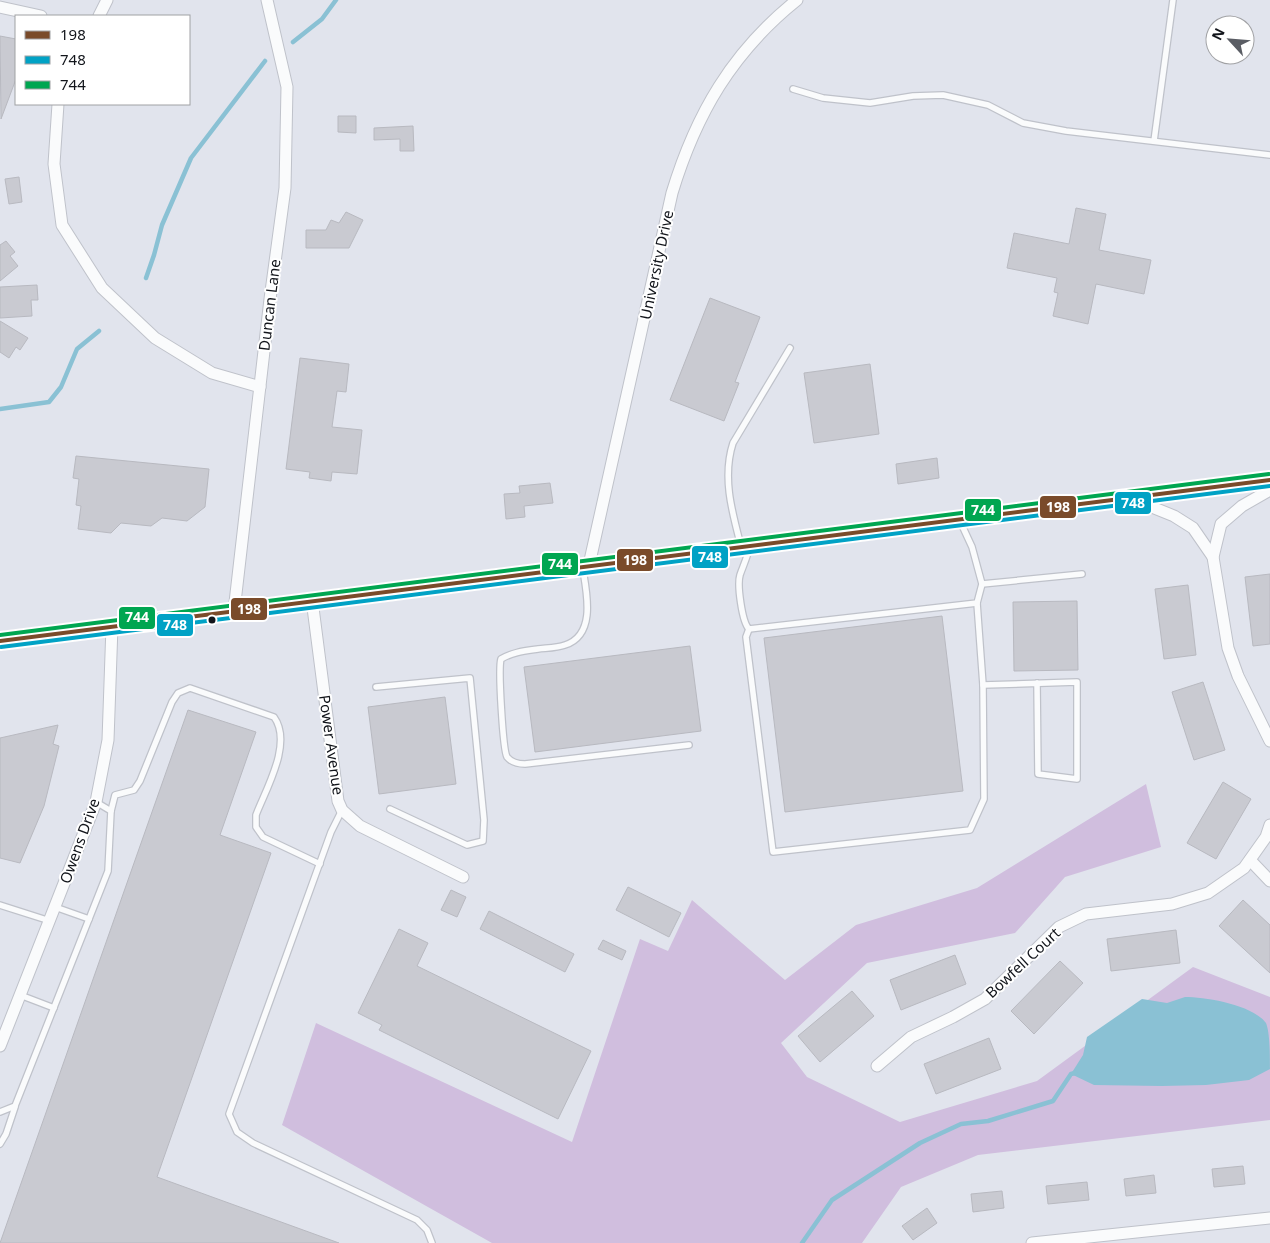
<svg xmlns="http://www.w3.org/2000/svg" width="1270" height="1243" font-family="'Noto Sans',sans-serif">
	<rect width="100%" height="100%" fill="#e1e4ed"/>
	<polygon fill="#d0bede" points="1146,784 1161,847 1065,877 1015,933 867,963 781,1043 807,1077 900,1122 1037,1081 1193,967 1270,997 1270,1120 978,1155 901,1187 862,1243 492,1243 282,1125 316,1023 572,1142 640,939 668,951 692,900 785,980 856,925 977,888"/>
	<path fill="#8ac1d4" d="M1185 997C1206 997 1253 1005 1266 1023 1270 1033 1270 1056 1270 1069L1249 1080 1206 1085 1162 1086 1094 1085 1071 1074 1083 1055 1087 1037 1142 999 1167 1003Z"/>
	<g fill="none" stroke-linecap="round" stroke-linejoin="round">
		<g stroke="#8ac1d4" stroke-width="4.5">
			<polyline points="293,42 322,19 336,0"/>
			<polyline points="146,278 154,255 162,225 191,158 265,61"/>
			<polyline points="0,409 49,402 61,387 77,349 99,331"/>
			<polyline points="802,1243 832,1200 920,1143 961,1124 988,1121 1053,1101 1071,1074 1075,1073"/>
		</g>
	</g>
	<g fill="#c9cad1" stroke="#b8b9c0">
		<polygon points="0,36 16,39 16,79 1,119"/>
		<polygon points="338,116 356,116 356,133 338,132"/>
		<polygon points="413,126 414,151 400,151 400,139 374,140 374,128"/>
		<polygon points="19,177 22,202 9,204 5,179"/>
		<polygon points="1076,208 1106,214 1099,250 1151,260 1144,294 1096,284 1088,324 1053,316 1058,293 1054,292 1057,278 1007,268 1014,233 1069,244"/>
		<polygon points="346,212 363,220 349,248 306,248 306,230 326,230 331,220 339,223"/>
		<polygon points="6,241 15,252 10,256 18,266 0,281 0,245"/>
		<polygon points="37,285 38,300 31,300 32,316 0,318 0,287"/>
		<polygon points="710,298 760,317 735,382 739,383 724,421 670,400"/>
		<polygon points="0,321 28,338 20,350 16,347 9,358 0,352"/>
		<polygon points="300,358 349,364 346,392 337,391 332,427 362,430 357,474 332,472 331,481 309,478 310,472 286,469"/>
		<polygon points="870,364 879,434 814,443 804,373"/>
		<polygon points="76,456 209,469 205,507 187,521 162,518 151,526 121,523 111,533 78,529 81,506 76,505 79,479 73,478"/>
		<polygon points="937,458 939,478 898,484 896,464"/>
		<polygon points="550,483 553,503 524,506 525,517 506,519 504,494 520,493 519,486"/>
		<polygon points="1270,574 1270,644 1253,646 1245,577"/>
		<polygon points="1188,585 1196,655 1164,659 1155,589"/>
		<polygon points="1077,601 1078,670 1014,671 1013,602"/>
		<polygon points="942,616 963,791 785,812 764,638"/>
		<polygon points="690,646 701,731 535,752 524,667"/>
		<polygon points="1203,682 1225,750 1194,760 1172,692"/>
		<polygon points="445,697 456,784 379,794 368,707"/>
		<polygon points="188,710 256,732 220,835 271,853 157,1177 339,1243 0,1243"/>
		<polygon points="58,725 53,744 59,746 44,806 20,863 0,858 0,738"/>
		<polygon points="1223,782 1251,799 1216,859 1187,843"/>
		<polygon points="628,887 681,913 669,937 616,910"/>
		<polygon points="451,890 466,897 457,917 441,910"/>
		<polygon points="1243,900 1270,925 1270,973 1219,926"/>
		<polygon points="489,911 574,954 565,972 480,929"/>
		<polygon points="399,929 428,943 417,966 591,1051 558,1119 379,1030 382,1025 358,1013"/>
		<polygon points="1176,930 1180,963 1111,971 1107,939"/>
		<polygon points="603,940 626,951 622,960 598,949"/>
		<polygon points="955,955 966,984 901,1010 890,980"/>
		<polygon points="1060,961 1083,983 1034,1034 1011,1011"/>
		<polygon points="852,991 874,1016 820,1062 798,1036"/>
		<polygon points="989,1038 1001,1069 936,1094 924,1064"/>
		<polygon points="1243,1166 1245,1184 1214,1187 1212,1169"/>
		<polygon points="1154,1175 1156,1193 1126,1196 1124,1179"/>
		<polygon points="1087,1182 1089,1200 1048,1204 1046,1186"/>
		<polygon points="1002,1191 1004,1208 973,1212 971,1194"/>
		<polygon points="927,1208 937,1223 913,1240 902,1226"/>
	</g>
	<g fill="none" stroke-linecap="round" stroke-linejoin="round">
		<g stroke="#bfc2ca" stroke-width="8">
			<g id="lane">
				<polyline points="793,89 823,98 870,103 913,96 943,95 988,105 1023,123 1066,131 1270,155"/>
				<polyline points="1154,141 1173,0"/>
				<path d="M741 546C732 512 722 477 733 443L790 348"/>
				<path d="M749 549C747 558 743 566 740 575 737 585 742 622 749 629L977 603 982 584 972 547 960 521"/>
				<path d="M583 570C587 594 596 635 565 645 557 648 546 648 538 649 524 651 513 652 501 659 498 669 503 750 507 757 512 763 518 764 525 764L689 745"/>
				<polyline points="982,584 1082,574"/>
				<polyline points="749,629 746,637 773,852 970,830 984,799 983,685 977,603"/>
				<polyline points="983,685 1077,682 1077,779 1038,774 1037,683"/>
				<polyline points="376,687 470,678 484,820 483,841 467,845 390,809"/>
				<polyline points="342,810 331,832 229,1114 237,1132 253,1143 417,1220 427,1230 432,1243"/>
				<path d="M111 811 115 795 134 790 140 781 172 702 178 693 190 688 274 717C293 743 266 789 256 815V827L263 837 320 864"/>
				<polyline points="0,905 50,921"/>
				<polyline points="55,907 89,919"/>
				<polyline points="20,995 54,1008"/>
				<polyline points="0,1112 15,1106 108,871 111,811 96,802"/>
				<polyline points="0,1144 6,1134 15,1107"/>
			</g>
		</g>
		<g stroke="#bfc2ca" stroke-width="13">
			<g id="street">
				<polyline points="0,7 41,16"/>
				<polyline points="99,16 107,0"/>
				<polyline points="58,104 54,164 62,225 102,288 155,338 212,373 260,387"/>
				<polyline points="1270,490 1242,506 1221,524 1213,557 1228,648 1238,676 1270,741"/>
				<polyline points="1132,499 1174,516 1193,528 1213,557"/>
				<path d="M589 565 672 193C696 114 732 52 797 0"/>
				<polyline points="312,600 338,801 342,810 360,826 463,877"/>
				<polyline points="234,611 270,299 285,188 287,87 267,0"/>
				<polyline points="1250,860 1270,881"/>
				<polyline points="0,1046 96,802 108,740 112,626"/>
				<polyline points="877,1066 911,1037 953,1017 985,999 1059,927 1086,914 1172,904 1208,893 1244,868 1266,837 1270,825"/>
				<polyline points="1032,1243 1270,1218"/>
			</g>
		</g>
		<g stroke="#bfc2ca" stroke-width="19">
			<polyline id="primary" points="0,641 1270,480"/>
		</g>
		<use href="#lane" stroke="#fafbfc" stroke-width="5.5"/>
		<use href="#street" stroke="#fafbfc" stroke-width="11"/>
		<use href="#primary" stroke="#fafbfc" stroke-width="18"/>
		<g stroke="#fff" stroke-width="8">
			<polyline id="bus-1" points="0,641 1270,480"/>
		</g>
		<g stroke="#fff" stroke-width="8">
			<polyline id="bus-2" points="1,647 1270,486"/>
		</g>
		<g stroke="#fff" stroke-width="8">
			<polyline id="bus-3" points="0,635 1269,474"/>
		</g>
		<use href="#bus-1" stroke="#7a4b2a" stroke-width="4"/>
		<use href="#bus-2" stroke="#01a2c5" stroke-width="4"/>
		<use href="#bus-3" stroke="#00a651" stroke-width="4"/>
	</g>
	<circle fill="#12151b" stroke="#fff" stroke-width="2" cx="212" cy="620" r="4.5"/>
	<g text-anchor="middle" stroke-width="4" stroke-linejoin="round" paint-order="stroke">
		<g font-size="15" fill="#12151b" stroke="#fff">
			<text transform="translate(657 265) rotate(-78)" y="5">University Drive</text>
			<text transform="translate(270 305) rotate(-83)" y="5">Duncan Lane</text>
			<text transform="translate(331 745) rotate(82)" y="5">Power Avenue</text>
			<text transform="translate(80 841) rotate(-70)" y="5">Owens Drive</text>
			<text transform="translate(1023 963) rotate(-43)" y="5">Bowfell Court</text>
		</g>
	</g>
	<g stroke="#fff" stroke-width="2">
		<rect x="1114" y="491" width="38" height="24" rx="5" fill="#01a2c5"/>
		<rect x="1039" y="495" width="38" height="24" rx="5" fill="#7a4b2a"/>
		<rect x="964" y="498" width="38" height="24" rx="5" fill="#00a651"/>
		<rect x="691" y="545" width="38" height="24" rx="5" fill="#01a2c5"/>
		<rect x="616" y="548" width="38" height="24" rx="5" fill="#7a4b2a"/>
		<rect x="541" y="552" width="38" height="24" rx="5" fill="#00a651"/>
		<rect x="230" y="597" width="38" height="24" rx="5" fill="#7a4b2a"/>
		<rect x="118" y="606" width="38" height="24" rx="5" fill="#00a651"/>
		<rect x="156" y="613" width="38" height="24" rx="5" fill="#01a2c5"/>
	</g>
	<g font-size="14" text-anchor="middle" font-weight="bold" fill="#fff">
		<text x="1133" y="508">748</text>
		<text x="1058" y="512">198</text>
		<text x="983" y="515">744</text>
		<text x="710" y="562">748</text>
		<text x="635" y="565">198</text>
		<text x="560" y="569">744</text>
		<text x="249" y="614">198</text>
		<text x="137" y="622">744</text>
		<text x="175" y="630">748</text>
	</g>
	<rect x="15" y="15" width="175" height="90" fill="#ffffff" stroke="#a0a1a4"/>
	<rect x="25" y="31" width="25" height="8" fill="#7a4b2a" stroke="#a0a1a4"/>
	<text x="60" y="40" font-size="15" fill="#12151b">198</text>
	<rect x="25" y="56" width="25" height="8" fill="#01a2c5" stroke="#a0a1a4"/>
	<text x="60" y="65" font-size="15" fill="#12151b">748</text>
	<rect x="25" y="81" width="25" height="8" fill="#00a651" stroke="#a0a1a4"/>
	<text x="60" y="90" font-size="15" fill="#12151b">744</text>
	<g transform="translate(1230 40) rotate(296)"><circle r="24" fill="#ffffff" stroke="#a0a1a4"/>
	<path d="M0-4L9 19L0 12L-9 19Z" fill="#5a5d64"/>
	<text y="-8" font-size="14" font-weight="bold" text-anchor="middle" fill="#12151b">N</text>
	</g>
</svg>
